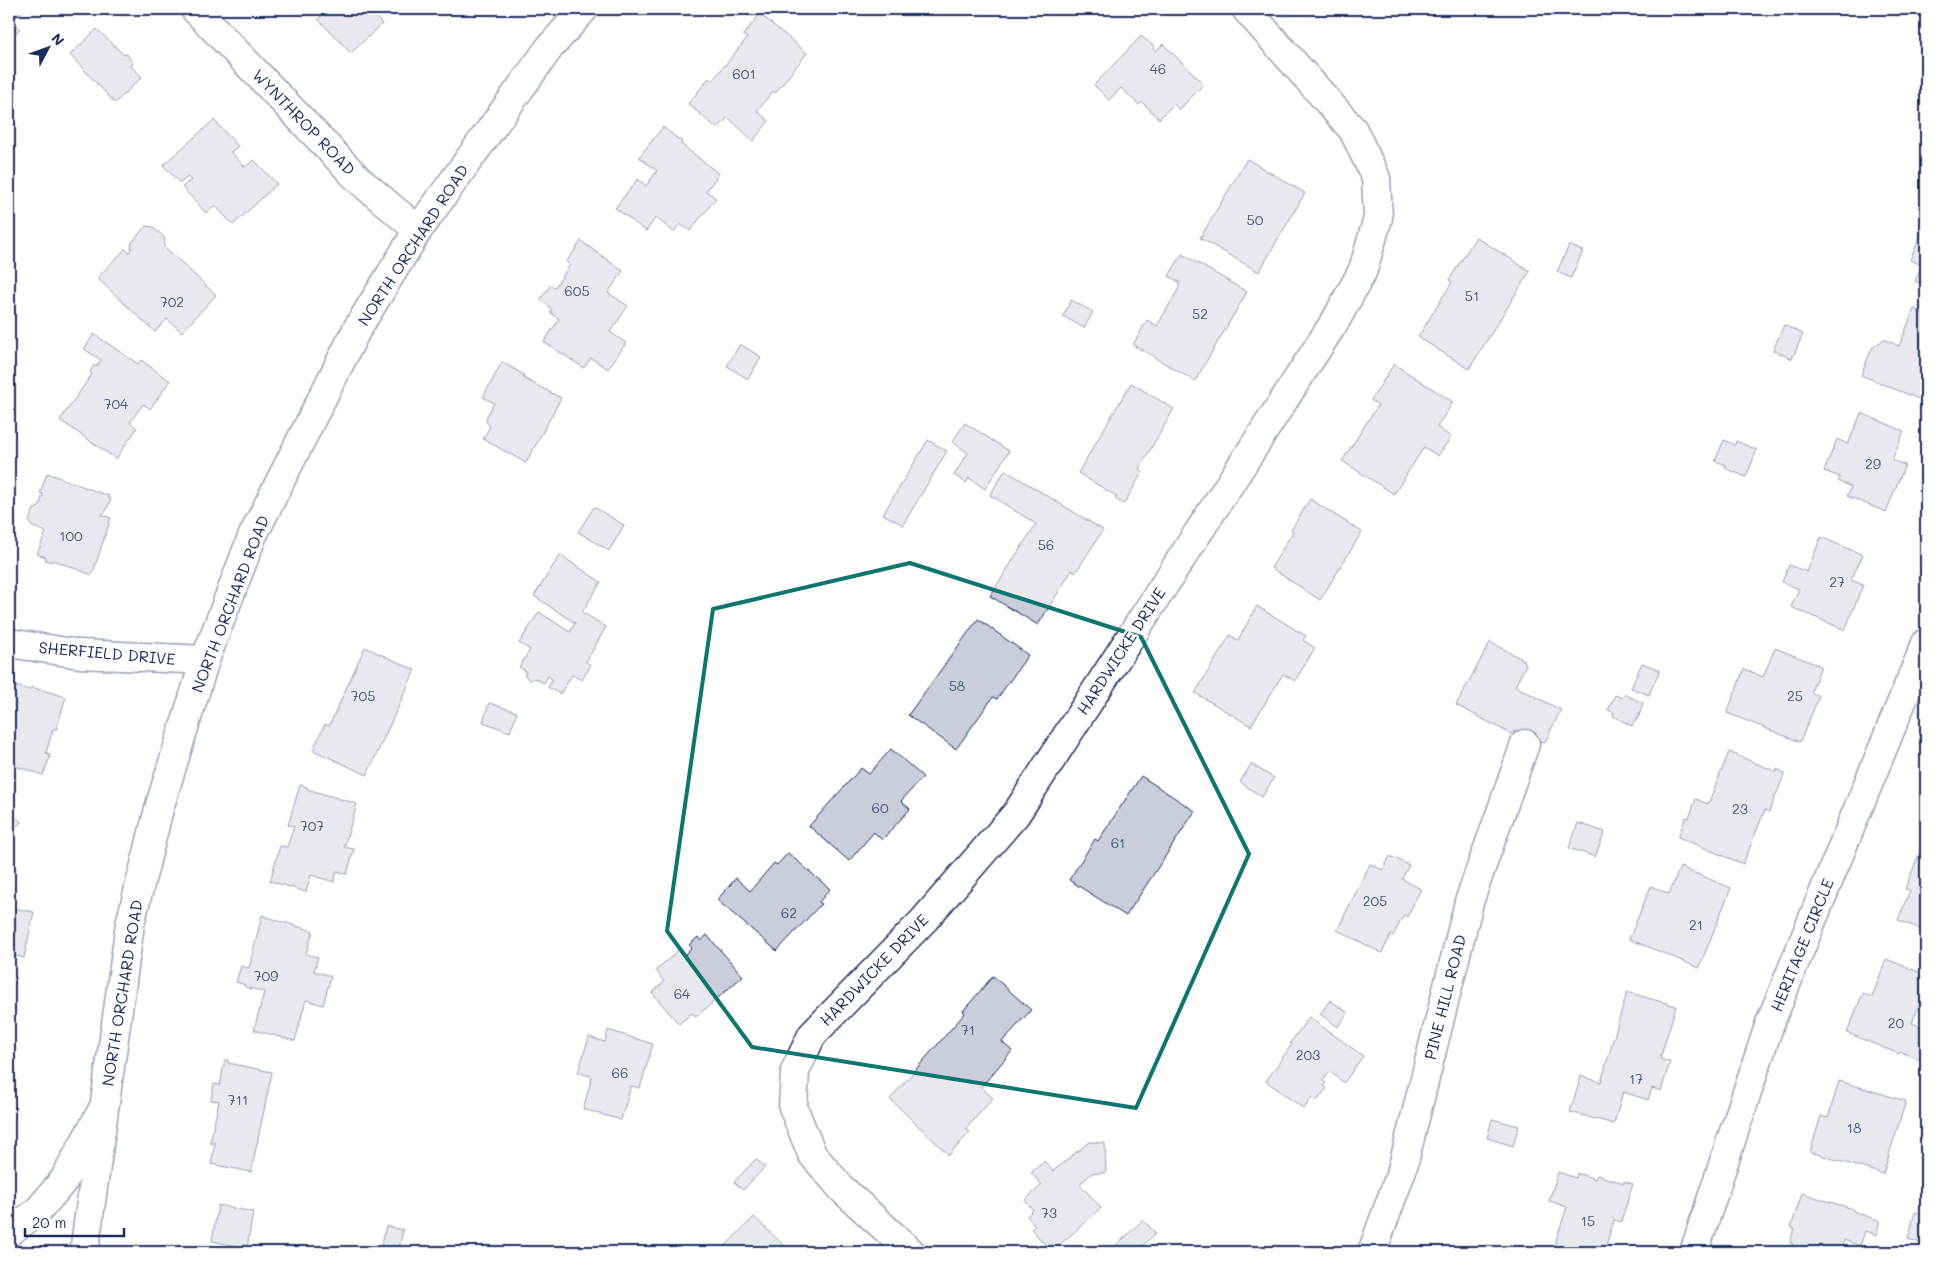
<svg xmlns="http://www.w3.org/2000/svg" width="1935" height="1261" font-family="Mali,sans-serif">
	<rect width="100%" height="100%" fill="#fff"/>
	<filter id="ink" filterUnits="userSpaceOnUse"><feTurbulence type="fractalNoise" baseFrequency=".02" numOctaves="2"/><feDisplacementMap in="SourceGraphic" scale="10" xChannelSelector="R" yChannelSelector="G"/><feConvolveMatrix kernelMatrix="1 2 1 2 8 2 1 2 1" color-interpolation-filters="sRGB"/></filter>
	<g filter="url(#ink)">
		<g fill="#caceda" stroke="#1b2f5e">
			<polygon points="9,9 26,9 12,20 20,29 9,39"/>
			<polygon points="315,9 369,9 382,24 351,53 318,19 321,16"/>
			<polygon points="760,14 807,53 776,92 772,92 757,111 769,121 753,141 728,117 718,129 688,104 709,78 712,81 747,38 743,35"/>
			<polygon points="97,29 124,55 127,54 133,64 131,66 142,77 115,103 70,55"/>
			<polygon points="1141,36 1155,47 1153,49 1156,51 1163,44 1204,84 1179,110 1174,104 1159,119 1142,102 1139,105 1121,88 1109,100 1094,85"/>
			<polygon points="214,120 238,146 231,152 245,167 254,160 277,184 233,225 215,205 206,213 182,187 191,180 188,177 180,183 163,165"/>
			<polygon points="663,127 682,142 681,144 719,174 706,191 716,198 690,231 680,224 674,232 656,218 646,231 615,208 638,179 646,186 657,171 639,157"/>
			<polygon points="1247,159 1305,193 1259,272 1200,238"/>
			<polygon points="1926,222 1926,286 1915,281 1922,265 1910,260"/>
			<polygon points="146,226 153,227 163,236 165,239 164,246 216,295 182,332 167,319 155,332 97,278 125,249 129,252 131,250 132,242"/>
			<polygon points="1476,237 1530,271 1469,369 1418,337 1452,282 1449,280"/>
			<polygon points="581,241 623,271 608,293 628,306 610,332 626,343 608,369 591,358 584,368 544,342 559,319 551,313 551,308 540,300 551,285 555,287 570,265 566,262"/>
			<polygon points="1569,245 1583,251 1571,278 1557,272"/>
			<polygon points="1182,254 1247,292 1195,381 1133,345 1147,320 1157,326 1179,288 1179,282 1169,276"/>
			<polygon points="1071,300 1093,312 1084,328 1063,316"/>
			<polygon points="1914,309 1926,314 1926,402 1861,375 1872,348 1884,339 1899,346"/>
			<polygon points="1784,325 1803,334 1792,359 1773,350"/>
			<polygon points="94,334 138,364 141,360 170,381 150,409 143,404 130,422 137,428 116,459 60,420 92,374 90,372 94,365 96,367 101,360 84,349"/>
			<polygon points="740,344 761,357 748,379 727,366"/>
			<polygon points="502,362 524,375 523,378 561,398 526,463 483,439 490,426 486,422 487,416 494,403 483,397"/>
			<polygon points="1394,364 1453,402 1437,427 1451,437 1438,456 1424,447 1394,494 1342,461 1378,405 1371,400"/>
			<polygon points="1131,383 1174,409 1139,469 1143,471 1124,504 1115,499 1116,496 1078,473"/>
			<polygon points="1861,413 1904,431 1892,460 1905,465 1886,512 1847,496 1851,487 1838,481 1840,477 1824,471 1837,439 1848,444"/>
			<polygon points="965,423 1009,451 985,489 969,478 966,483 954,475 968,453 952,442"/>
			<polygon points="928,440 947,451 903,525 883,514"/>
			<polygon points="1724,440 1735,445 1736,441 1757,450 1746,477 1725,468 1726,465 1715,461"/>
			<polygon points="1005,470 1103,530 1076,572 1072,570 1038,625 990,596 1036,524 990,495"/>
			<polygon points="47,473 109,496 108,498 111,499 105,513 103,513 102,515 111,518 92,575 53,560 51,562 45,560 46,557 37,554 46,532 31,526 29,521 34,509 39,507 43,494 40,493"/>
			<polygon points="1310,499 1362,532 1320,600 1271,568 1293,532 1291,530"/>
			<polygon points="594,507 624,525 609,551 578,532"/>
			<polygon points="1821,537 1863,555 1851,580 1863,585 1845,630 1791,607 1799,589 1782,582 1789,565 1807,572"/>
			<polygon points="560,555 601,582 582,612 606,627 586,662 591,665 582,680 572,675 560,694 548,687 552,679 548,676 544,683 535,678 530,680 525,676 525,671 519,667 530,650 519,643 539,612 570,632 575,623 534,596"/>
			<polygon points="1257,606 1306,636 1303,640 1315,648 1295,681 1283,674 1251,726 1195,693 1230,635 1238,640"/>
			<polygon points="978,619 1028,655 997,699 993,697 956,749 908,715"/>
			<polygon points="1490,642 1524,660 1526,665 1515,686 1561,710 1545,742 1541,741 1539,745 1514,731 1513,735 1456,705"/>
			<polygon points="365,647 415,670 367,775 313,750 325,724 329,726"/>
			<polygon points="1775,648 1821,666 1811,692 1819,696 1800,742 1727,713 1744,669 1763,677"/>
			<polygon points="1642,663 1660,670 1649,695 1631,688"/>
			<polygon points="9,684 30,690 31,687 66,697 56,730 53,729 46,753 50,754 49,757 50,757 43,775 9,764"/>
			<polygon points="1624,694 1643,703 1639,716 1632,726 1613,716 1614,713 1608,710 1615,695 1622,698"/>
			<polygon points="489,703 517,712 510,732 483,722"/>
			<polygon points="891,749 923,777 901,801 910,809 882,840 874,832 849,861 809,826 861,768 869,774"/>
			<polygon points="1729,752 1777,772 1777,769 1785,773 1769,812 1765,810 1743,864 1678,837 1686,817 1689,818 1696,799 1708,804"/>
			<polygon points="1251,764 1274,778 1262,797 1240,782"/>
			<polygon points="1141,776 1195,811 1126,916 1069,880 1095,839 1098,841"/>
			<polygon points="300,785 307,787 307,789 357,804 344,847 354,849 347,874 337,871 334,882 311,875 306,892 270,881 280,846 287,847 294,826 288,825"/>
			<polygon points="9,810 21,822 9,834"/>
			<polygon points="1578,823 1605,832 1595,857 1569,848"/>
			<polygon points="1926,837 1926,931 1898,920 1910,890 1905,889"/>
			<polygon points="788,853 830,889 819,902 821,904 777,951 717,900 736,878 750,891 774,863 777,865"/>
			<polygon points="1390,856 1409,865 1402,879 1421,889 1407,917 1404,915 1393,936 1391,935 1382,953 1337,930 1370,864 1383,870"/>
			<polygon points="1680,867 1731,888 1699,968 1629,939 1651,886 1669,894"/>
			<polygon points="9,907 34,912 24,958 11,955 9,967"/>
			<polygon points="262,915 266,917 313,931 306,954 318,957 314,971 331,976 323,1005 306,1000 295,1041 254,1030 264,992 245,987 245,985 236,982 241,966 249,968"/>
			<polygon points="707,935 743,976 696,1017 692,1013 679,1024 652,993 664,982 656,970 680,949 685,955 692,948 689,945 698,937 701,941"/>
			<polygon points="1886,959 1926,975 1926,988 1912,1023 1926,1029 1926,1050 1922,1060 1900,1052 1899,1054 1847,1033 1863,993 1872,997"/>
			<polygon points="993,976 1031,1010 1002,1042 1012,1051 981,1087 993,1098 966,1129 970,1132 949,1155 890,1099 965,1013 963,1011"/>
			<polygon points="1627,992 1676,1006 1660,1059 1670,1062 1661,1091 1652,1088 1648,1100 1623,1092 1614,1124 1570,1112 1581,1076 1601,1082"/>
			<polygon points="1330,1000 1348,1013 1338,1027 1320,1014"/>
			<polygon points="1309,1017 1363,1056 1344,1083 1330,1072 1323,1081 1326,1083 1324,1086 1327,1088 1317,1101 1312,1097 1304,1109 1266,1081 1292,1044 1290,1043"/>
			<polygon points="608,1030 653,1044 640,1088 631,1086 621,1120 583,1109 592,1077 578,1072 589,1037 605,1042"/>
			<polygon points="225,1059 228,1060 228,1063 272,1072 251,1172 211,1164 215,1143 210,1143 219,1101 211,1100 214,1084 220,1085"/>
			<polygon points="1839,1081 1906,1101 1883,1174 1810,1152 1821,1116 1828,1118"/>
			<polygon points="1492,1119 1519,1126 1513,1146 1487,1138"/>
			<polygon points="1089,1142 1105,1143 1106,1173 1092,1173 1080,1184 1101,1208 1052,1252 1031,1229 1035,1225 1027,1216 1033,1210 1025,1200 1042,1185 1031,1173 1044,1161 1053,1171"/>
			<polygon points="756,1159 765,1167 743,1190 734,1182"/>
			<polygon points="1558,1172 1576,1178 1577,1173 1595,1179 1597,1175 1624,1183 1624,1181 1633,1184 1621,1222 1614,1220 1604,1252 1552,1252 1567,1207 1549,1201"/>
			<polygon points="1802,1193 1853,1209 1853,1211 1880,1221 1876,1235 1865,1231 1860,1246 1844,1240 1840,1252 1790,1252 1793,1244 1790,1243 1794,1228 1791,1227"/>
			<polygon points="218,1205 253,1212 247,1248 212,1241"/>
			<polygon points="1915,1212 1926,1215 1926,1245 1908,1239"/>
			<polygon points="754,1217 791,1252 730,1252 724,1247"/>
			<polygon points="1143,1220 1156,1233 1139,1249 1142,1252 1109,1252"/>
			<polygon points="386,1226 403,1230 398,1252 380,1252"/>
		</g>
		<g fill="none" stroke-linecap="round" stroke-linejoin="round">
			<g stroke="#1b2f5e" stroke-width="31">
				<g id="minor">
					<polyline points="195,9 359,180 418,230"/>
					<polyline points="9,643 80,654 205,660"/>
					<polyline points="84,1252 130,924 160,805 205,660 252,537 357,329 418,230 550,47 584,9"/>
					<polyline points="911,1252 842,1189 812,1154 793,1107 795,1071 812,1035 924,920 1016,814 1337,318 1363,270 1378,218 1376,178 1353,130 1246,9"/>
					<polyline points="1372,1252 1402,1170 1469,902 1525,744"/>
					<polyline points="1694,1252 1770,1023 1926,643"/>
				</g>
			</g>
			<g stroke="#1b2f5e" stroke-width="31">
				<polyline id="major" points="9,1232 37,1212 64,1180 104,1107"/>
			</g>
			<use href="#minor" stroke="#fff" stroke-width="28"/>
			<use href="#major" stroke="#fff" stroke-width="28"/>
		</g>
	</g>
	<path d="M0 0H1935V1261H0ZM910 563 1141 637 1249 854 1136 1108 752 1047 667 931 713 609Z" fill="#fff" fill-opacity=".55" fill-rule="evenodd"/>
	<path fill="none" stroke="#0f766e" stroke-width="4" stroke-linejoin="round" d="M910 563 1141 637 1249 854 1136 1108 752 1047 667 931 713 609Z"/>
	<g text-anchor="middle" stroke-width="4.5" stroke-linejoin="round" paint-order="stroke">
		<g font-size="14" fill="#47577d">
			<text x="1158" y="74">46</text>
			<text x="744" y="79">601</text>
			<text x="1255" y="225">50</text>
			<text x="577" y="296">605</text>
			<text x="1472" y="301">51</text>
			<text x="172" y="307">702</text>
			<text x="1200" y="319">52</text>
			<text x="116" y="409">704</text>
			<text x="1873" y="469">29</text>
			<text x="71" y="541">100</text>
			<text x="1046" y="550">56</text>
			<text x="1837" y="587">27</text>
			<text x="957" y="691">58</text>
			<text x="363" y="701">705</text>
			<text x="1795" y="701">25</text>
			<text x="880" y="813">60</text>
			<text x="1740" y="814">23</text>
			<text x="312" y="831">707</text>
			<text x="1118" y="848">61</text>
			<text x="1375" y="906">205</text>
			<text x="789" y="918">62</text>
			<text x="1696" y="930">21</text>
			<text x="266" y="981">709</text>
			<text x="682" y="999">64</text>
			<text x="1896" y="1028">20</text>
			<text x="968" y="1035">71</text>
			<text x="1308" y="1060">203</text>
			<text x="620" y="1078">66</text>
			<text x="1636" y="1084">17</text>
			<text x="238" y="1105">711</text>
			<text x="1854" y="1133">18</text>
			<text x="1049" y="1218">73</text>
			<text x="1588" y="1226">15</text>
		</g>
		<g font-size="16" fill="#1b2f5e" stroke="#fff">
			<text transform="translate(304 122) rotate(46)" y="6">WYNTHROP ROAD</text>
			<text transform="translate(413 245) rotate(-57)" y="6">NORTH ORCHARD ROAD</text>
			<text transform="translate(230 604) rotate(-69)" y="6">NORTH ORCHARD ROAD</text>
			<text transform="translate(1121 651) rotate(-57)" y="6">HARDWICKE DRIVE</text>
			<text transform="translate(107 653) rotate(5)" y="6">SHERFIELD DRIVE</text>
			<text transform="translate(1802 945) rotate(-68)" y="6">HERITAGE CIRCLE</text>
			<text transform="translate(874 970) rotate(-46)" y="6">HARDWICKE DRIVE</text>
			<text transform="translate(122 993) rotate(-81)" y="6">NORTH ORCHARD ROAD</text>
			<text transform="translate(1445 997) rotate(-76)" y="6">PINE HILL ROAD</text>
		</g>
	</g>
	<rect width="1935" height="1261" fill="none" stroke="#fff" stroke-width="30"/>
	<rect x="15" y="15" width="1905" height="1231" fill="none" stroke="#1b2f5e" stroke-width="2" filter="url(#ink)"/>
	<g transform="translate(48 48) rotate(49)" stroke="#ffffff" stroke-width="4" paint-order="stroke">
	<path d="M0-4L9 19L0 12L-9 19Z" fill="#1b2f5e"/>
	<text y="-8" font-size="14" font-weight="bold" text-anchor="middle" fill="#1b2f5e">N</text>
	</g>
	<path d="M25 1228v8h99v-8" fill="none" stroke="#1b2f5e" stroke-width="2.5"/>
	<text x="32" y="1228" font-size="15" fill="#1b2f5e" stroke="#ffffff" stroke-width="4" paint-order="stroke">20 m</text>
</svg>
